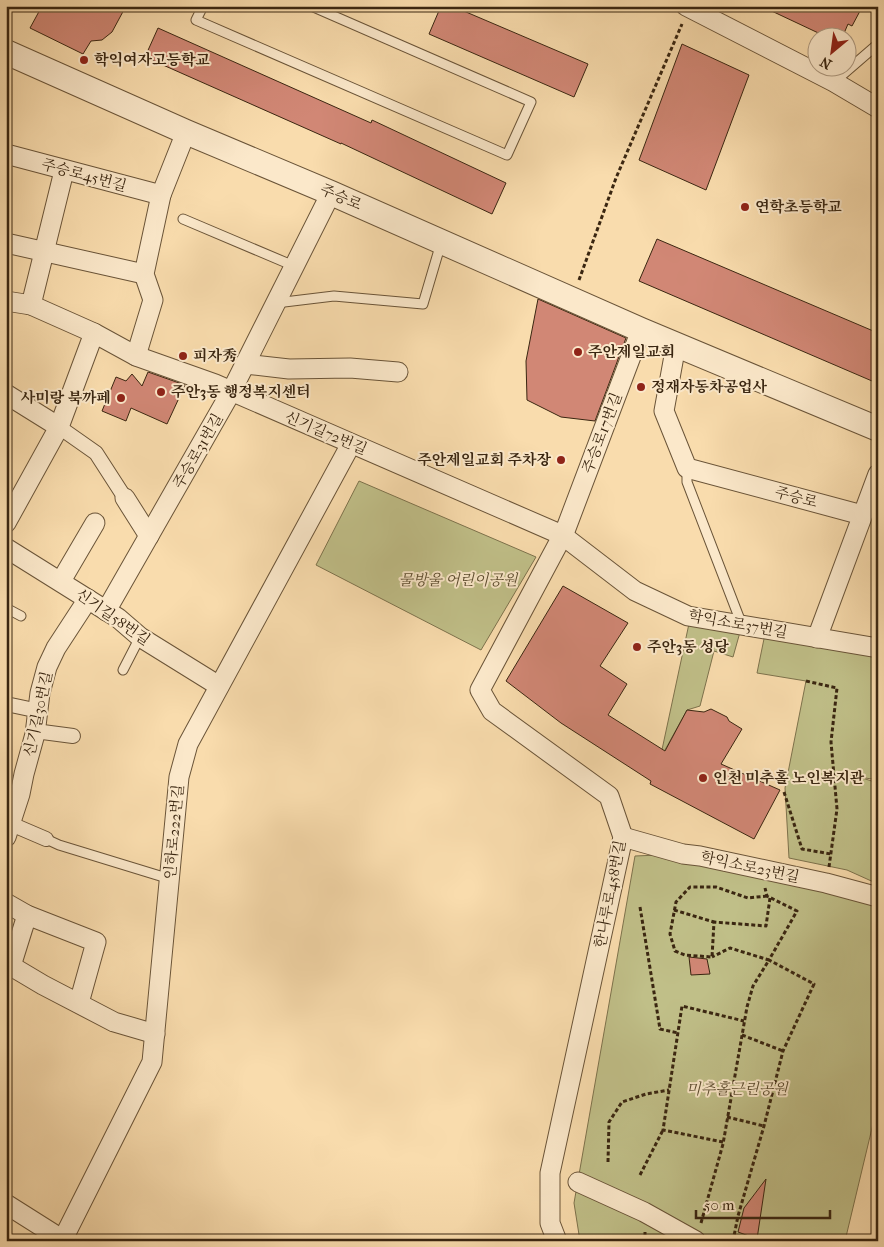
<svg xmlns="http://www.w3.org/2000/svg" width="884" height="1247" font-family="'IM FELL French Canon','Noto Serif KR',serif">
	<rect width="100%" height="100%" fill="#f9dcad"/>
	<filter id="stains"><feTurbulence type="fractalNoise" baseFrequency=".004" numOctaves="4"/><feColorMatrix values="0 0 0 0 .2 0 0 0 0 .09 0 0 0 0 .02 0 0 0 .5 -.17"/></filter>
	<radialGradient id="worn" r=".72"><stop offset=".6" stop-color="#630" stop-opacity="0"/><stop offset="1" stop-color="#630" stop-opacity=".3"/></radialGradient>
	<g fill="#c0bf88" stroke="#7d724c">
		<polygon points="359,481 536,557 481,650 316,565"/>
		<polygon points="690,619 742,625 733,657 714,651 700,706 687,710 660,759"/>
		<polygon points="766,629 878,658 878,780 859,777 878,783 878,884 847,870 789,858 785,788 806,681 757,673"/>
		<polygon points="683,854 871,903 878,906 878,1103 845,1241 580,1241 574,1203 635,856"/>
	</g>
	<g fill="#d18775" stroke="#3a2611">
		<polygon points="42,6 126,6 112,32 102,40 91,41 83,54 30,28"/>
		<polygon points="441,6 452,6 588,64 574,97 429,34"/>
		<polygon points="761,6 849,6 860,11 852,26 848,24 842,38 829,38"/>
		<polygon points="158,28 371,123 372,120 506,183 492,214 341,143 341,144 145,57"/>
		<polygon points="682,44 749,75 706,190 639,160"/>
		<polygon points="657,239 878,333 878,369 872,381 639,281"/>
		<polygon points="538,299 626,338 595,421 561,417 527,400 526,361"/>
		<polygon points="148,372 185,385 167,424 131,408 126,421 102,411 116,377 126,381 132,374 142,386"/>
		<polygon points="563,586 628,623 600,666 627,684 608,715 665,751 687,710 704,712 711,709 727,717 729,721 742,729 721,764 780,790 754,839 650,784 651,781 561,723 506,681"/>
		<polygon points="689,957 707,959 710,974 691,975"/>
		<polygon points="766,1179 757,1239 738,1232 744,1208"/>
	</g>
	<g fill="none" stroke-linecap="round" stroke-linejoin="round">
		<g stroke="#6a5438" stroke-width="11">
			<g id="service">
				<polyline points="203,6 196,20 507,155 531,102 311,6"/>
				<polyline points="834,82 878,44"/>
				<polyline points="183,219 294,266"/>
				<polyline points="276,303 334,296 423,304 441,243"/>
				<polyline points="687,468 687,482 742,625"/>
				<polyline points="6,608 21,616"/>
				<polyline points="123,670 140,637"/>
				<polyline points="46,839 59,845 170,879"/>
			</g>
		</g>
		<g stroke="#6a5438" stroke-width="16">
			<g id="pedestrian">
				<polyline points="59,427 96,453 125,498"/>
				<polyline points="6,704 39,711"/>
				<polyline points="35,731 73,736"/>
				<polyline points="11,824 46,839"/>
			</g>
		</g>
		<g stroke="#6a5438" stroke-width="21">
			<g id="minor">
				<polyline points="686,6 834,82 878,108"/>
				<polyline points="6,154 161,195"/>
				<polyline points="6,243 144,274"/>
				<polyline points="6,301 31,305 94,333 136,356 215,384 562,535 635,591 688,616 878,648"/>
				<polyline points="31,305 64,171"/>
				<polyline points="676,345 664,411 687,468 862,515"/>
				<polyline points="136,356 153,300 144,274 161,195 186,132"/>
				<polyline points="245,364 289,369 350,368 398,372"/>
				<polyline points="6,394 59,427"/>
				<polyline points="125,498 149,536"/>
				<polyline points="6,523 59,427 94,333"/>
				<polyline points="6,548 118,618 140,637 219,686"/>
				<polyline points="61,581 95,523"/>
				<polyline points="106,611 231,392 331,193"/>
				<polyline points="817,638 878,474"/>
				<polyline points="6,837 20,794 24,774 35,734 40,693 47,667 56,648 88,599"/>
				<polyline points="623,837 683,854 700,856 826,883 878,897"/>
				<polyline points="6,903 27,915 96,942 79,1003"/>
				<polyline points="6,963 43,985 114,1022 155,1034"/>
				<polyline points="11,966 27,915"/>
				<polyline points="578,1182 644,1212 696,1241"/>
				<polyline points="6,1204 63,1240"/>
				<polyline points="62,1241 152,1062 179,777 188,744 351,444"/>
				<polyline points="557,1241 550,1223 550,1173 623,837 609,796 492,711 480,690 565,531 641,330"/>
			</g>
		</g>
		<g stroke="#6a5438" stroke-width="26">
			<polyline id="tertiary" points="6,52 186,132 331,193 641,330 878,429"/>
		</g>
		<g stroke="#3a2611" stroke-width="3" stroke-dasharray="4 2.5" stroke-linecap="butt">
			<polyline points="579,280 616,178 682,24"/>
			<polyline points="806,681 837,688 831,742 837,809 829,867"/>
			<polyline points="784,792 802,849 831,854"/>
			<polyline points="767,896 748,898 716,887 690,887 676,902 670,934 675,951 685,955 712,957 714,922 766,926 770,898"/>
			<polyline points="640,907 660,1029 678,1033"/>
			<polyline points="674,910 714,922"/>
			<polyline points="742,1035 783,1051"/>
			<polyline points="727,1117 764,1126"/>
			<polyline points="723,1142 663,1130 682,1006 744,1021"/>
			<polyline points="608,1162 609,1122 622,1102 646,1094 669,1090"/>
			<polyline points="640,1175 663,1130"/>
			<polyline points="701,1223 723,1144 747,1007 753,986 769,960 730,948 712,957"/>
			<polyline points="645,1232 645,1241"/>
			<polyline points="733,1241 738,1216 764,1126 783,1051 814,984 769,960 797,911 767,896 765,888"/>
		</g>
		<use href="#service" stroke="#fbe8ca" stroke-width="9"/>
		<use href="#pedestrian" stroke="#fbe8ca" stroke-width="14"/>
		<use href="#minor" stroke="#fbe8ca" stroke-width="19"/>
		<use href="#tertiary" stroke="#fbe8ca" stroke-width="24"/>
	</g>
	<g fill="#8f2418" stroke="#fbe8ca" stroke-width="2">
		<circle cx="84" cy="60" r="5"/>
		<circle cx="745" cy="207" r="5"/>
		<circle cx="578" cy="352" r="5"/>
		<circle cx="183" cy="356" r="5"/>
		<circle cx="641" cy="387" r="5"/>
		<circle cx="161" cy="392" r="5"/>
		<circle cx="121" cy="398" r="5"/>
		<circle cx="561" cy="460" r="5"/>
		<circle cx="637" cy="647" r="5"/>
		<circle cx="703" cy="778" r="5"/>
	</g>
	<g text-anchor="middle" stroke-width="4" stroke-linejoin="round" paint-order="stroke">
		<g font-size="15" font-weight="bold" fill="#3a2611" stroke="#fbe8ca" text-anchor="start">
			<text x="94" y="65">학익여자고등학교</text>
			<text x="755" y="212">연학초등학교</text>
			<text x="588" y="357">주안제일교회</text>
			<text x="193" y="361">피자秀</text>
			<text x="651" y="392">정재자동차공업사</text>
			<text x="171" y="397">주안3동 행정복지센터</text>
			<text x="111" y="403" text-anchor="end">사미랑 북까페</text>
			<text x="551" y="465" text-anchor="end">주안제일교회 주차장</text>
			<text x="647" y="652">주안3동 성당</text>
			<text x="713" y="783">인천 미추홀 노인복지관</text>
		</g>
		<g font-size="15" fill="#3a2611" stroke="#fbe8ca">
			<text transform="translate(84 175) rotate(15)" y="5">주승로45번길</text>
			<text transform="translate(341 197) rotate(23)" y="5">주승로</text>
			<text transform="translate(326 433) rotate(23)" y="5">신기길72번길</text>
			<text transform="translate(602 433) rotate(-69)" y="5">주승로17번길</text>
			<text transform="translate(198 451) rotate(-60)" y="5">주승로31번길</text>
			<text transform="translate(796 497) rotate(15)" y="5">주승로</text>
			<text transform="translate(113 617) rotate(35)" y="5">신기길58번길</text>
			<text transform="translate(738 624) rotate(10)" y="5">학익소로37번길</text>
			<text transform="translate(38 714) rotate(-78)" y="5">신기길30번길</text>
			<text transform="translate(174 832) rotate(-85)" y="5">인하로222번길</text>
			<text transform="translate(750 867) rotate(12)" y="5">학익소로23번길</text>
			<text transform="translate(610 894) rotate(-79)" y="5">한나루로458번길</text>
		</g>
		<g font-size="15" font-style="italic" fill="#5c4c2f" stroke="#fbe8ca">
			<text x="458" y="585">물방울 어린이공원</text>
			<text x="737" y="1094">미추홀근린공원</text>
		</g>
	</g>
	<rect width="884" height="1247" fill="none" stroke="#f9dcad" stroke-width="25"/>
	<rect x="8" y="8" width="869" height="1232" fill="none" stroke="#3a2611" stroke-width="2.5"/>
	<rect x="12" y="12" width="859" height="1222" fill="none" stroke="#3a2611"/>
	<g transform="translate(832 52) rotate(209)"><circle r="24" fill="#fbe8ca" stroke="#ae9a80"/>
	<path d="M0-4L9 19L0 12L-9 19Z" fill="#8f2418"/>
	<text y="-8" font-size="14" font-weight="bold" text-anchor="middle" fill="#3a2611">N</text>
	</g>
	<path d="M696 1210v8h134v-8" fill="none" stroke="#3a2611" stroke-width="2.5"/>
	<text x="704" y="1210" font-size="15" fill="#3a2611" stroke="#fbe8ca" stroke-width="4" paint-order="stroke">50 m</text>
	<rect width="100%" height="100%" filter="url(#stains)"/>
	<rect width="100%" height="100%" fill="url(#worn)"/>
</svg>
